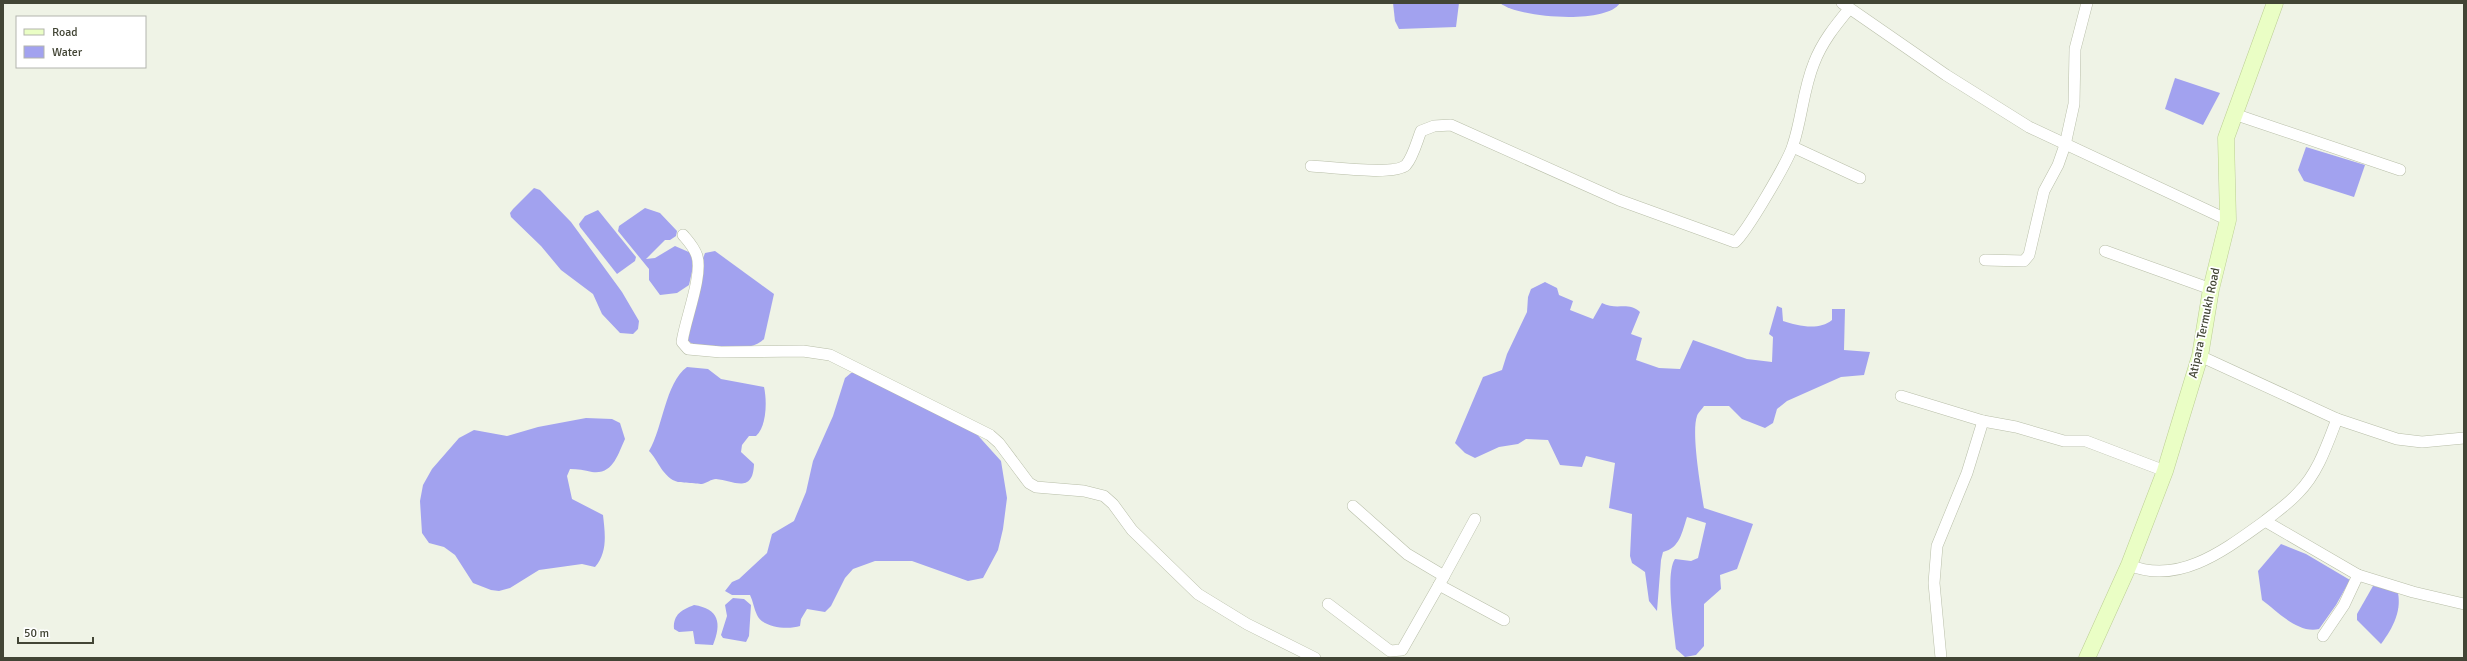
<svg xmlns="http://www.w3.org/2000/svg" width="2467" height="661" font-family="Signika,sans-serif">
	<rect width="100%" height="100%" fill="#eff3e6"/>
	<g fill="#a2a2ef">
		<polygon points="1393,3 1459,3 1456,27 1399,29 1395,21"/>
		<path d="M1500 3H1620C1606 25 1518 18 1500 3Z"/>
		<polygon points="2175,78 2220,93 2203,125 2165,109"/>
		<polygon points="2306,147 2365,165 2354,197 2304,181 2298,170"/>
		<polygon points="534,188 540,190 571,222 622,292 639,321 638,329 633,334 620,333 602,314 593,294 561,270 541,246 511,217 510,213 513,209"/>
		<polygon points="645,208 660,213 677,231 676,236 670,240 665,240 646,259 655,258 675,246 691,253 693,267 689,285 677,293 660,295 649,280 649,269 618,231 619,226"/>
		<polygon points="598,210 636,257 635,261 617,274 580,227 579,224 585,216"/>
		<path d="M715 251 774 294 764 339C751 353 702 352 688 341L702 261 705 253Z"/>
		<path d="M1545 282 1557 288 1559 295 1573 301 1570 310 1593 319 1602 303C1617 311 1628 301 1640 312L1631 334 1642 338 1636 360 1659 368 1680 369 1693 340 1747 359 1772 362 1773 337 1769 334 1777 306 1782 308 1783 321C1798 326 1819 331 1832 320V309H1845L1844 350 1870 352 1864 375 1841 377 1787 401 1777 409 1773 423 1765 428 1742 419 1729 406H1704C1702 409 1698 413 1697 416 1691 433 1701 489 1704 508L1753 524 1737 569 1720 575 1721 589 1704 604V646L1696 655 1685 657 1676 649C1674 630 1665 573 1675 559L1691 561 1698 558 1706 523 1687 517C1682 532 1680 548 1663 552L1661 560 1657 611 1649 601 1645 572 1632 563 1630 556 1632 514 1609 508 1615 463 1586 456 1582 467 1560 465 1548 440 1526 439 1518 444 1499 447 1475 458 1465 453 1455 443 1483 377 1502 370 1507 354 1527 312 1528 297 1531 289Z"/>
		<path d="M687 367 708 369 721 379 764 387C767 400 767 426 756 436H749L742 445 741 452 754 464C753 494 734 481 716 479 711 479 707 483 702 484 700 484 680 482 678 482 663 478 658 460 649 451 663 428 665 383 687 367Z"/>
		<path d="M858 372 973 430 1001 461 1007 498 1003 529 998 550 983 578 968 581 912 561H875L853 569 845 578 831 606 825 612 807 609 801 619 800 626C788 630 763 628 757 615 754 609 753 601 750 595H732L725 591 732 582 739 579 767 553 772 534 794 521 806 492 813 461 833 416 845 378 851 373Z"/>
		<path d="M586 418 612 419 620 423 625 439C618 454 613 475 592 472 584 470 578 469 570 469L567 476 572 499 603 515C605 533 608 552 595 567L582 564 539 570 510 588 499 591 491 590 473 583 455 555 444 547 429 543 422 533 420 501 423 485 432 469 459 438 474 430 507 436 538 427Z"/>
		<path d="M2281 544 2306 554 2350 580 2336 605 2319 629C2298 634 2277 611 2262 600L2258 571Z"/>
		<path d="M2373 586 2397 589C2403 609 2393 628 2381 644L2357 620V614Z"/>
		<polygon points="733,598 744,599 751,605 749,636 746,642 723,638 721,635 727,616 725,605"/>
		<path d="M694 605C719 609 722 623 713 645L695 644 693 631 679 632 674 629C673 614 682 610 694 605Z"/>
	</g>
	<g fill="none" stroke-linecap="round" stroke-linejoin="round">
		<g stroke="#b8bea8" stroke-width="12">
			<g id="minor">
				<polyline points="1842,3 1946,75 2029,127 2228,220"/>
				<polyline points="2234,114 2400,170"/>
				<polyline points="1793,147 1860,178"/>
				<path d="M1311 166C1330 167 1395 176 1406 165 1413 157 1417 141 1421 131L1434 126 1451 125 1619 200 1735 242C1746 233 1789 160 1793 145 1802 118 1803 90 1814 63 1822 42 1835 26 1849 9"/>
				<path d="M683 235C689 242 694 247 697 256 703 276 685 320 682 342L688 349 721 352 803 351 830 355 990 435 999 443 1029 483 1036 487 1084 491 1104 496 1113 504 1132 530 1198 594 1247 624 1315 658"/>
				<polyline points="2105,251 2211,289"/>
				<polyline points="1985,260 2024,261 2029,255 2044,191 2058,165 2065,145 2074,104 2075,49 2087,3"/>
				<polyline points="2200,356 2337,419 2397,439 2422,442 2464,438"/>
				<polyline points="1901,396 1983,421 2016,427 2064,441 2086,441 2165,471"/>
				<polyline points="1353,506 1407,554 1444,576 1439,585"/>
				<path d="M2265 521C2276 512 2288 504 2298 493 2318 473 2327 445 2337 419"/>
				<path d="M2129 565C2179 586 2226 549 2265 521L2358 575 2413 592 2464 604"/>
				<polyline points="1444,576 1475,519"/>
				<polyline points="1328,604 1390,651 1402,650 1439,585 1504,620"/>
				<polyline points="2323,636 2344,605 2358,575"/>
				<polyline points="1941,658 1934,583 1937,546 1967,473 1983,421"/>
			</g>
		</g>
		<g stroke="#bccf94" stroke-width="17">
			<polyline id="secondary" points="2087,658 2129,565 2165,471 2200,356 2211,289 2228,220 2226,138 2275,3"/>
		</g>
		<use href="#minor" stroke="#fff" stroke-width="11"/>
		<use href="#secondary" stroke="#eafec5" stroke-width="16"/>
	</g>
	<g text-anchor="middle" stroke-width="3.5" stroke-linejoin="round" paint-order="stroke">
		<g font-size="12" fill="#424535" stroke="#fff">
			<text transform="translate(2204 323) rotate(-78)" y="4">Atipara Termukh Road</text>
		</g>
	</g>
	<rect width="2467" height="661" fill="none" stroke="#424535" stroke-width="8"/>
	<rect x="16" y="16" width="130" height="52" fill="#ffffff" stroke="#b3b5ae"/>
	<rect x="24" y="29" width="20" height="6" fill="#eafec5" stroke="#b3b5ae"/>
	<text x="52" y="36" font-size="12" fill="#424535">Road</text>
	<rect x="24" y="46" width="20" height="12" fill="#a2a2ef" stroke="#b3b5ae"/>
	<text x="52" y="56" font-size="12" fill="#424535">Water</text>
	<path d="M18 637v6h75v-6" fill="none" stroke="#424535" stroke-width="2"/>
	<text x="24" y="637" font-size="12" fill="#424535" stroke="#ffffff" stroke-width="3" paint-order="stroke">50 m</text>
</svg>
